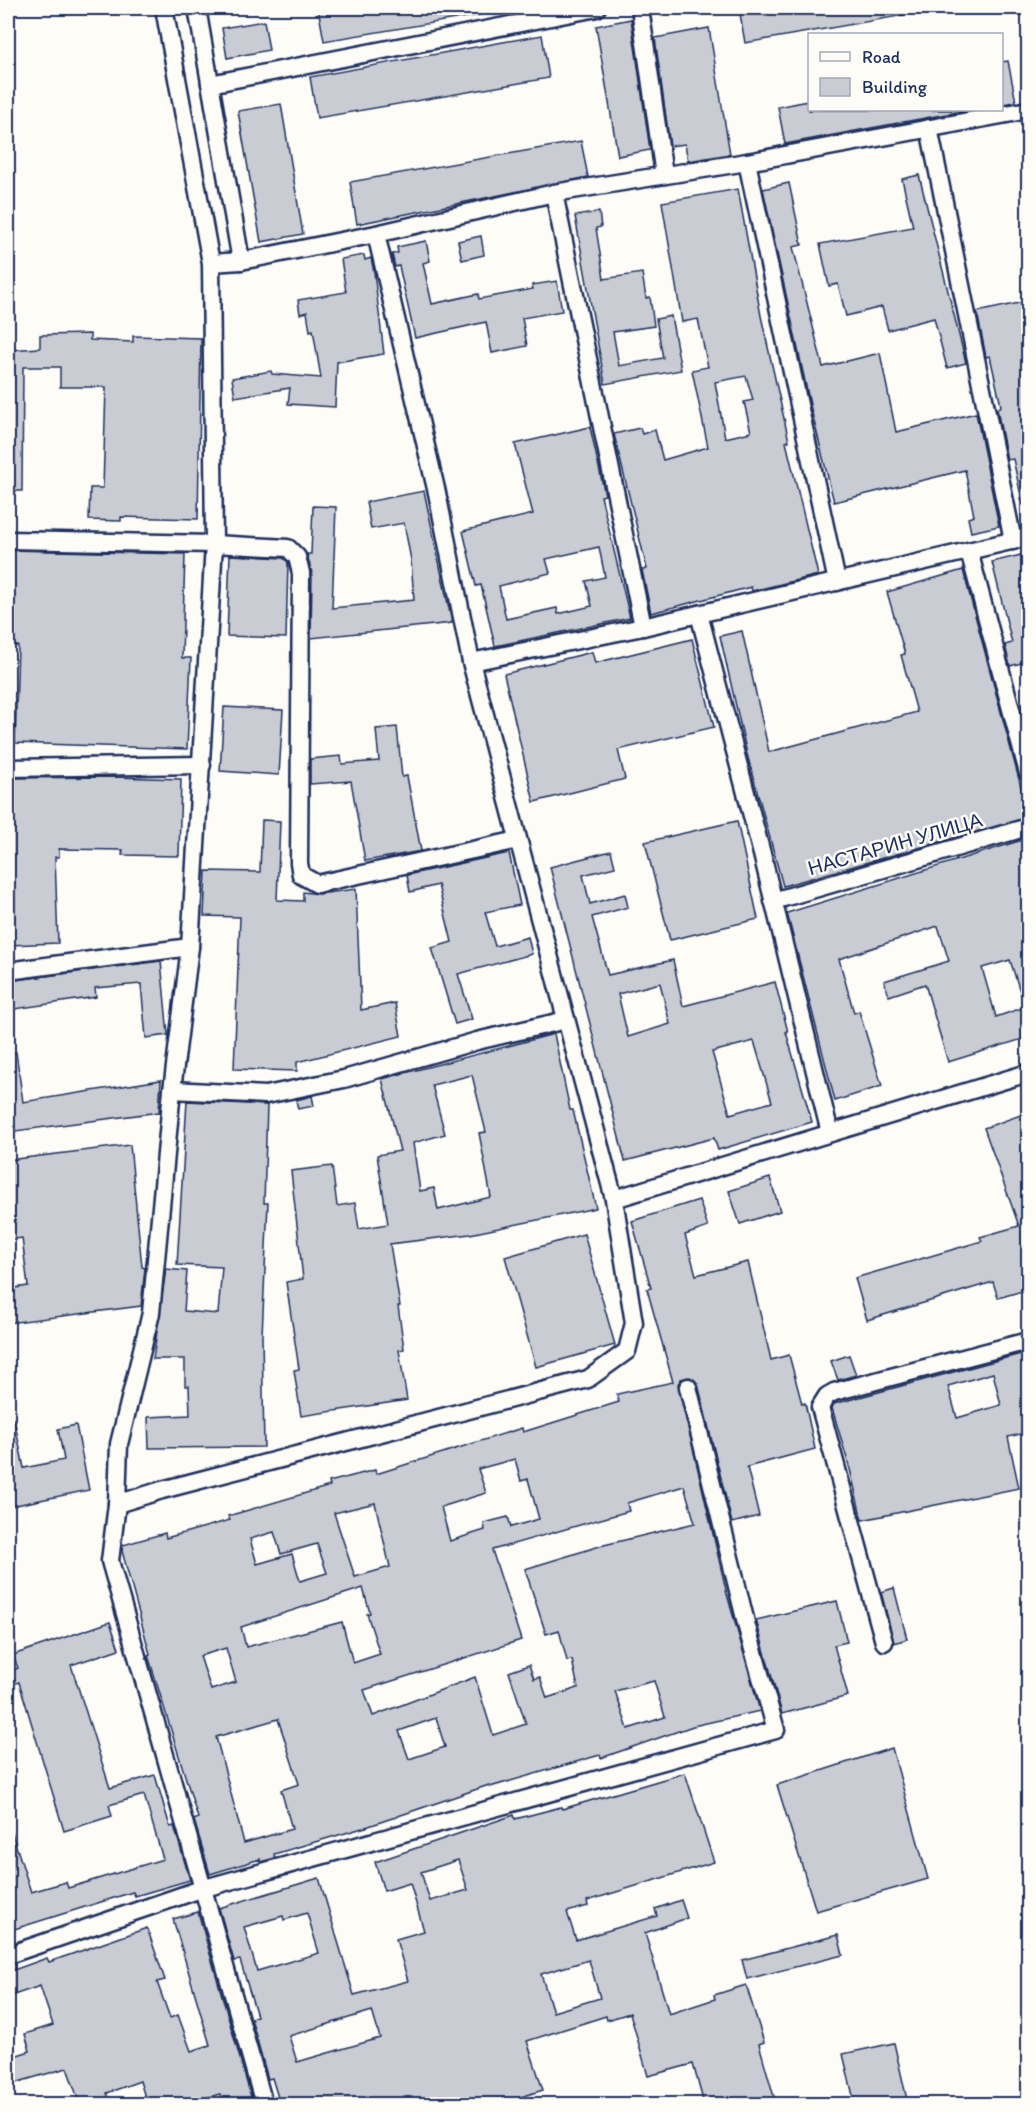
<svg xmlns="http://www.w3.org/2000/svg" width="1036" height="2112" font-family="Itim,sans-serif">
	<rect width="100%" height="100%" fill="#fdfcf7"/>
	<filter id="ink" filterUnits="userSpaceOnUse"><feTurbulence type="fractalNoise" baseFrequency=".0167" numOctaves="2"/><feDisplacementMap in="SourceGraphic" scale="12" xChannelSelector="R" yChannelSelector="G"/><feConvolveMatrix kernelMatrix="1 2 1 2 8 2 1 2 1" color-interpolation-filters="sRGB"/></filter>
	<g filter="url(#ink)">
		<g fill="#c9ccd3" stroke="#1b2f5e" stroke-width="1.5" fill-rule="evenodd">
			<polygon points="318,8 479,8 480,15 324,41"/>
			<polygon points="739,8 904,8 905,15 745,43"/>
			<polygon points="631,19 650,150 618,156 596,26"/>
			<polygon points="264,21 269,50 227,58 222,28"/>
			<polygon points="709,28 730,154 688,161 685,144 670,146 655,38"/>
			<polygon points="542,35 549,78 317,118 310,77"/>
			<polygon points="1008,61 1016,102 1002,104 1002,62"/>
			<polygon points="808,101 809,110 968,110 785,144 778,107"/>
			<polygon points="281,104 303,234 261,242 238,111"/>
			<polygon points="581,141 588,177 357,224 350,182"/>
			<polygon points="919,175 966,363 947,368 934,318 888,330 882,307 846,316 838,284 829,286 820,244 913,227 902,179"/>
			<polygon points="789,183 802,245 793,247 823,367 880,353 896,432 976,413 999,526 971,532 968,518 974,516 965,470 834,502 811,409 763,189"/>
			<path d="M738 189 761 316 789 441 786 442 818 575 752 591 751 587 651 613 642 570 647 569 614 434 640 428 642 434 655 430 663 460 708 447 692 370 708 367 698 319 682 322 662 202ZM746 376 753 400 744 402 751 432 725 438 715 382Z"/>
			<polygon points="599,212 601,227 596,228 604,279 642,273 646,298 650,297 654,326 613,332 619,366 663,358 656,319 671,316 681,370 605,384 575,216"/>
			<polygon points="481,236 484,255 462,260 458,241"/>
			<polygon points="426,241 430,261 423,263 432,304 478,294 479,299 533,289 532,285 557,281 562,311 522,318 527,346 492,353 486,322 415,338 399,266 395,267 392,254 398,253 397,247"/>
			<polygon points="364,255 365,260 371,258 374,272 384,354 337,362 335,407 288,404 290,388 235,397 232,378 271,371 272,374 321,378 313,330 310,331 307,312 300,314 298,300 346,292 341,259"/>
			<polygon points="1029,301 1029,504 1023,505 1013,459 1007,460 997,409 1001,406 990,356 986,357 977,312"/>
			<polygon points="90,334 90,340 133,342 133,336 201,338 198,519 121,517 121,521 89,520 90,488 103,488 106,387 60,387 60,367 23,367 22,491 8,491 8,350 40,348 40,335"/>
			<path d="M590 427 605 495 601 496 630 618 495 646 481 585 476 586 463 531 533 514 515 444ZM599 547 605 577 586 581 592 606 558 614 557 608 506 619 499 586 550 573 546 559Z"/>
			<polygon points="424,491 452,623 311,638 312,573 307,554 311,554 313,506 336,507 332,608 414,600 411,560 404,523 371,529 366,502"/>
			<polygon points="8,550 185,554 182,658 191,658 187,749 15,743 18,646 8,645"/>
			<polygon points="1029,553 1029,661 1010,666 1005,645 1012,643 992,562"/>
			<polygon points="230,555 283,558 288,562 286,638 227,636"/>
			<polygon points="963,570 1029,817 783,886 747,754 720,636 742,631 769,752 917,712 901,655 905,654 887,592"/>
			<polygon points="692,639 714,727 618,750 625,779 534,802 504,674 592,652 595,663"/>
			<polygon points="224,707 283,710 279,775 220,771"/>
			<polygon points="397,727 402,777 407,776 421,851 365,861 351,781 310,784 310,759 341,756 342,764 379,761 376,729"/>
			<polygon points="114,777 181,779 179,856 122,855 123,850 59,849 59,857 55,857 58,943 8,945 8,778"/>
			<polygon points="262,820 280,821 277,900 303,901 303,892 319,894 356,889 361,1010 395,1003 401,1036 297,1062 297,1071 234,1069 240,917 204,916 206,871 260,872"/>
			<polygon points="737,821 758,919 670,940 645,842"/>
			<path d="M1029 838V1037L948 1062 925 984 889 996 884 981 949 961 938 926 839 959 854 1013 859 1011 882 1086 835 1101 787 913ZM1010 960 1025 1007 996 1017 982 968Z"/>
			<path d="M611 851 615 867 583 875 590 904 625 894 628 907 592 917 608 975 673 960 683 1006 775 982 788 1032H786L812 1122 718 1150 714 1138 625 1161 550 867ZM660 983 670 1024 628 1037 618 994ZM754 1041 772 1102 730 1114 712 1052Z"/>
			<polygon points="509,853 520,905 485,912 495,946 528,937 532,954 458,974 472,1019 455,1024 432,948 452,942 438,885 410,892 407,875"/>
			<polygon points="161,961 168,1035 146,1038 141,984 95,988 96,997 8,1010 8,981"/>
			<path d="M554 1034 570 1110H573L596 1208 470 1234 390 1244 400 1306H398L404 1349 399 1350 407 1400 301 1416 294 1370 299 1369 286 1282 303 1279 291 1171 332 1166 337 1206 355 1203 359 1229 388 1224 377 1155 400 1151 382 1079ZM472 1075 486 1132 479 1133 491 1197 438 1210 434 1188 420 1191 413 1143 445 1134 432 1085Z"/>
			<polygon points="16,1052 23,1102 161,1080 159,1112 8,1132 8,1053"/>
			<polygon points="312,1096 314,1106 298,1109 296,1100"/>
			<polygon points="187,1101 267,1105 264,1203 268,1203 262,1335 264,1447 149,1448 148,1417 190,1415 189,1386 185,1386 185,1359 153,1359 166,1269 187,1271 184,1311 218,1314 222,1267 177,1265"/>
			<polygon points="1029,1112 1029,1289 998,1298 993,1282 867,1320 855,1278 982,1241 980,1237 1019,1226 984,1128"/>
			<polygon points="130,1145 142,1267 145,1268 141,1306 8,1323 8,1289 28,1286 22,1238 8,1240 8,1160"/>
			<polygon points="770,1178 780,1211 740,1224 729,1191"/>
			<path d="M699 1200 708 1227 685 1235 696 1275 748 1262 771 1360 789 1355 802 1404 805 1403 815 1449 747 1467 759 1516 732 1523 698 1384 690 1377 681 1379 678 1384 727 1594 760 1711 693 1726 601 1758 600 1755 490 1787 489 1785 366 1827 274 1854 275 1858 260 1862V1859L210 1874 194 1820 198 1818 148 1655 150 1654 122 1551 123 1545 165 1533 166 1538 230 1520 228 1516 330 1486 329 1482 375 1470 376 1474 522 1428 523 1432 619 1402 617 1394 673 1382 647 1289 651 1288 632 1221ZM515 1459 521 1481 528 1479 539 1519 511 1527 508 1517 484 1523 485 1530 450 1541 441 1507 486 1493 478 1469ZM684 1486 695 1523 600 1546 525 1569 546 1634 559 1630 567 1661 572 1660 578 1688 547 1698 540 1677 534 1679 529 1665 509 1672 526 1724 493 1735 475 1677 373 1716 364 1690 521 1640 492 1550 629 1511 627 1503ZM375 1503 390 1567 355 1577 334 1513ZM274 1532 281 1554 317 1544 327 1573 300 1581 292 1554 257 1564 250 1539ZM363 1588 370 1613 367 1614 380 1654 353 1663 342 1622 246 1647 241 1627ZM226 1648 236 1682 211 1690 200 1656ZM654 1681 665 1717 628 1729 615 1691ZM436 1718 445 1747 409 1759 399 1731ZM278 1719 299 1784 281 1790 292 1829 244 1843 216 1737Z"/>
			<polygon points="584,1234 615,1345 536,1367 505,1257"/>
			<path d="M1029 1352V1432L1008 1437 1019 1488 862 1520 850 1469 832 1408 834 1404ZM993 1373 1001 1405 957 1418 948 1386Z"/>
			<polygon points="849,1355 856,1375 838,1380 831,1361"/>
			<polygon points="14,1419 24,1468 64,1460 58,1429 76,1425 89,1490 11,1506 8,1488 8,1420"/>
			<polygon points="894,1588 907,1639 894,1643 881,1592"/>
			<polygon points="837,1601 847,1642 834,1645 848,1696 782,1714 756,1620"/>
			<polygon points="110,1622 119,1649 71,1665 110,1788 155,1775 170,1827 174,1826 190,1880 135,1896 133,1892 8,1931 8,1831 11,1830 31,1892 66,1882 68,1888 163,1859 144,1795 109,1805 112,1816 64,1831 19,1682 8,1686 8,1672 18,1668 13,1655"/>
			<polygon points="892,1748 928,1879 816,1911 777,1785"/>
			<path d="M685 1773 714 1862 587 1901 588 1906 567 1912 576 1940 657 1916 655 1909 681 1900 687 1918 645 1933 669 2014 715 1999 714 1995 746 1985 764 2042 759 2044 776 2104H704L693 2064 648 2076 630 2013 607 2020 606 2016 527 2041 543 2090 498 2104H280L272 2078 268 2079 251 2018 257 2016 240 1960 234 1961 219 1908 319 1878 354 1995 408 1981 396 1939 424 1931 410 1883 384 1891 375 1862 514 1815 515 1819 561 1807 562 1809ZM458 1860 468 1890 430 1901 421 1872ZM307 1913 319 1953 257 1971 244 1927 283 1916 284 1920ZM589 1960 600 1998 553 2012 541 1974ZM372 2011 380 2038 297 2062 289 2036Z"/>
			<polygon points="198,1912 253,2104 223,2104 220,2094 185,2104 147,2104 140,2081 107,2093 111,2104 80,2104 67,2068 8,2085 8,2058 30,2051 25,2034 53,2025 40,1986 8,1997 8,1972 47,1958 49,1962 147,1928 165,1980 157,1982 170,2018 178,2015 191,2051 210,2045 173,1919"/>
			<polygon points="838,1935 843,1955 747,1979 742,1960"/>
			<polygon points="894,2043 908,2104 855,2104 843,2054"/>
		</g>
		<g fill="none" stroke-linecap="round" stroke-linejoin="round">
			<g stroke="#1b2f5e" stroke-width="21">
				<g id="minor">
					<polyline points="197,8 241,261"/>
					<polyline points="640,8 664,175"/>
					<polyline points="210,84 597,8"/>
					<polyline points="929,128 1013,541"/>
					<polyline points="747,162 837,582"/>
					<polyline points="554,193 643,627"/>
					<polyline points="211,263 241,261 376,234 554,193 747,162 1028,110"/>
					<polyline points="8,540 214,544 288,548 297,557 301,573 299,863 301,875 317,884 518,840"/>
					<polyline points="969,551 1028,773"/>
					<polyline points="699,614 762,854 830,1133"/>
					<polyline points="471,662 643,627 1028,537"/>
					<polyline points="8,768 202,765"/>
					<polyline points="773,901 1028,827"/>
					<polyline points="8,971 190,947"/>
					<polyline points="172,1090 266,1095 344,1079 477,1041 566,1020"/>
					<polyline points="614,1199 1028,1073"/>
					<polyline points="117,1504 119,1444 151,1313 172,1090 190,947 214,544 211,263 164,8"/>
					<polyline points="884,1642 820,1407 827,1396 834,1392 1028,1341"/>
					<polyline points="8,1955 201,1889 776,1730 749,1635 688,1387"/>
					<polyline points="264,2104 110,1561 117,1504 162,1490 588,1379 627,1351 634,1323 614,1199 471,662 437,493 376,234"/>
				</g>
			</g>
			<use href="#minor" stroke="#fdfcf7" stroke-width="16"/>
		</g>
	</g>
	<g text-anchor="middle" stroke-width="5" stroke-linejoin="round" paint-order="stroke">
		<g font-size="20" fill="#1b2f5e" stroke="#fdfcf7">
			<text transform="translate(895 844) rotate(-16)" y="7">НАСТАРИН УЛИЦА</text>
		</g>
	</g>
	<rect width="1036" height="2112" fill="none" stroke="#fdfcf7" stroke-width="30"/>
	<rect x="15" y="15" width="1006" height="2082" fill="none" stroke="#1b2f5e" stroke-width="2" filter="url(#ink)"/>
	<rect x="808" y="33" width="195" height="78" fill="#fdfcf7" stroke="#a3aaba" stroke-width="1.5"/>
	<rect x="820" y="52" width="30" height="9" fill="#fdfcf7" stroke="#a3aaba" stroke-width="1.5"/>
	<text x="862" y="63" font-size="18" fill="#1b2f5e">Road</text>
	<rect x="820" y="78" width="30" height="18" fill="#c9ccd3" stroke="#a3aaba" stroke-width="1.5"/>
	<text x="862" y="93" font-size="18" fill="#1b2f5e">Building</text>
</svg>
